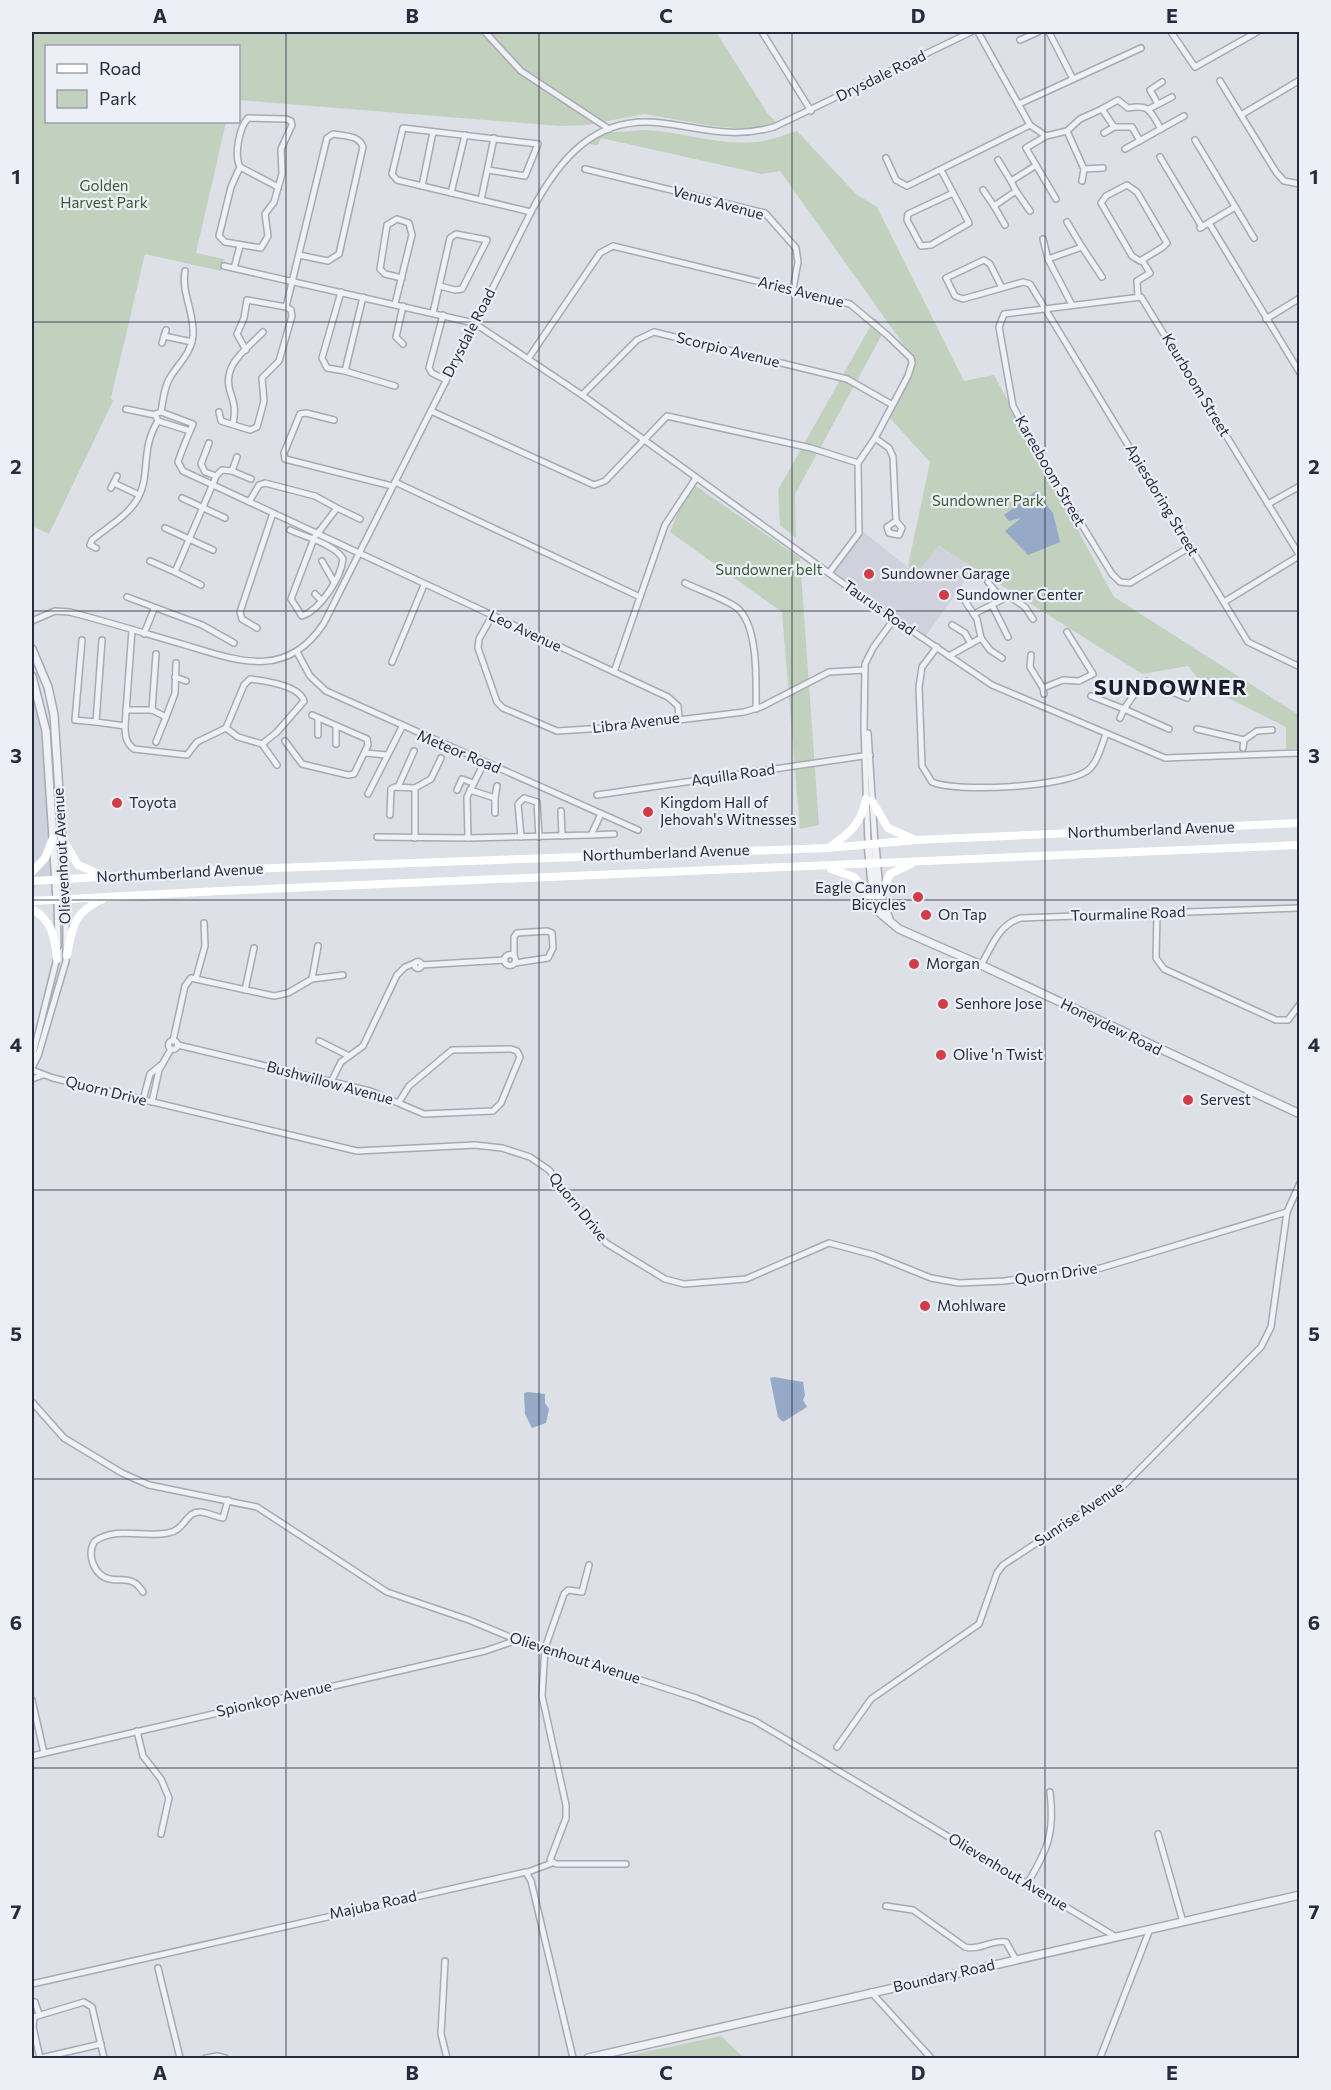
<svg xmlns="http://www.w3.org/2000/svg" width="1331" height="2090" font-family="Commissioner,sans-serif">
	<rect width="100%" height="100%" fill="#dde0e7"/>
	<g fill="#cfd2dc">
		<polygon points="861,530 916,574 938,546 974,568 925,637 831,569"/>
		<polygon points="32,692 41,719 52,875 32,890"/>
	</g>
	<g fill="#c1d1be">
		<polygon points="32,32 716,32 768,114 777,123 754,130 713,126 644,114 588,125 559,126 239,100 238,46 46,46 46,122 226,122 196,253 224,259 221,271 145,254 111,398 113,401 49,534 32,526"/>
		<path d="M644 130C681 131 718 146 756 142 770 141 783 135 797 131L856 194 877 207 964 381 994 375 1114 597 1299 715V748L1286 749V727L1204 686 1188 666 1142 674 939 546 916 574 908 566 930 462 888 416 916 362 780 171 762 174 601 138 598 145 586 144 603 133Z"/>
		<polygon points="875,318 885,329 795,494 796,538 780,525 778,490"/>
		<polygon points="690,482 800,558 819,825 800,829 782,612 670,532"/>
		<polygon points="721,2036 744,2058 617,2058"/>
	</g>
	<g fill="#96aac8">
		<polygon points="1036,491 1053,513 1060,542 1028,555 1005,531 1021,518 1009,521 1004,515"/>
		<polygon points="774,1377 803,1382 805,1395 803,1400 807,1407 783,1422 778,1417 770,1378"/>
		<polygon points="528,1392 545,1394 545,1403 549,1409 546,1423 532,1428 525,1414 524,1393"/>
	</g>
	<g fill="none" stroke-linecap="round" stroke-linejoin="round">
		<g stroke="#a6aab4" stroke-width="8">
			<g id="minor">
				<polyline points="485,32 521,71 609,129"/>
				<polyline points="762,32 811,111"/>
				<polyline points="978,32 1030,125 1046,136"/>
				<polyline points="1049,32 1073,79"/>
				<polyline points="1171,32 1195,67 1257,32"/>
				<polyline points="1020,40 1038,32"/>
				<polyline points="1220,81 1276,172 1284,181 1300,184"/>
				<polyline points="1019,104 1141,48"/>
				<polyline points="1158,104 1150,90 1162,82"/>
				<path d="M1102 109 1118 100 1128 108C1150 104 1150 111 1161 129"/>
				<polyline points="1149,109 1172,97"/>
				<polyline points="1241,115 1300,80"/>
				<path d="M248 118 286 119 291 121 292 125 281 149 282 174 274 202 265 214 268 236 261 248 225 242 219 236 231 187 240 167C234 155 239 128 248 118Z"/>
				<polyline points="1067,131 1084,169 1082,181"/>
				<polyline points="1104,133 1114,127"/>
				<polyline points="1195,140 1254,238"/>
				<polyline points="1125,149 1184,116"/>
				<polyline points="1160,157 1202,227"/>
				<polyline points="886,158 896,180 907,186 1030,125"/>
				<polyline points="998,160 1011,181"/>
				<polyline points="240,167 278,187"/>
				<polyline points="585,169 765,213 796,248 798,262 793,289"/>
				<polyline points="1084,169 1103,168"/>
				<polyline points="488,170 525,176 538,144 403,128 392,174 397,180 531,212"/>
				<polyline points="941,170 969,223 931,245 921,246 907,220 908,214 953,193"/>
				<polygon points="1127,185 1137,192 1167,243 1163,247 1140,261 1132,256 1101,203 1106,196"/>
				<polyline points="422,186 433,132"/>
				<polyline points="983,190 994,206"/>
				<polyline points="1016,191 1030,211"/>
				<polyline points="451,193 465,135"/>
				<polyline points="1056,199 1026,148 1046,136 1067,131 1080,119 1102,109 1114,127 1132,127 1140,141"/>
				<polyline points="481,200 494,138"/>
				<polyline points="1067,222 1082,247"/>
				<polyline points="1209,223 1300,373"/>
				<polyline points="1005,225 994,206 1016,191 1011,181 1035,166"/>
				<polyline points="1200,228 1235,207"/>
				<polyline points="1043,239 1048,259 1072,305"/>
				<polyline points="1048,259 1082,247 1102,277"/>
				<polyline points="224,266 474,323 582,395 862,597 992,685 1165,758 1300,753"/>
				<polyline points="234,268 240,246"/>
				<polyline points="1002,288 990,264 984,260 946,278 955,296 963,299 1023,282 1030,284 1248,642 1300,667"/>
				<polyline points="341,292 322,358 327,368 345,371"/>
				<polyline points="1138,296 1137,281 1150,273 1142,260"/>
				<polyline points="363,297 345,371 395,386"/>
				<polyline points="395,304 412,235 409,223 397,219 387,225 380,269 385,274 402,278"/>
				<polyline points="403,306 396,337 403,344"/>
				<path d="M286 307 327 138 333 134C344 136 359 135 363 147L339 254 328 261 299 255"/>
				<polyline points="433,313 450,238 456,234 487,240 462,289 455,290 440,286"/>
				<polyline points="443,315 429,368 432,373 446,380"/>
				<polyline points="1266,319 1300,298"/>
				<polyline points="164,336 192,342"/>
				<polyline points="162,343 166,330"/>
				<polyline points="528,359 600,253 613,246 850,304 887,335 911,358 912,363 908,376 875,438 858,463 859,533 829,573"/>
				<polyline points="582,395 637,340 654,332 847,379 891,404"/>
				<polyline points="126,409 155,415"/>
				<polyline points="431,411 594,485 605,481 667,416 811,448 858,463"/>
				<path d="M161 412C163 401 164 386 171 376 180 362 191 353 193 336 195 313 181 293 185 271"/>
				<polyline points="219,412 221,421 250,430 257,427 264,401 262,378 279,361 292,316 291,310 286,307 247,300 244,318 237,334 246,350"/>
				<polyline points="334,420 306,413 300,414 284,453 285,459 392,486"/>
				<path d="M233 423C236 410 234 403 230 391 222 364 247 349 263 332"/>
				<path d="M190 431 158 421 155 414 161 412 193 424C188 436 182 449 178 462L183 471 668 697 678 706 679 718"/>
				<polyline points="875,438 889,448 893,457 896,521 902,528 899,535 889,533 887,527 896,521"/>
				<polyline points="232,471 251,479"/>
				<polyline points="216,476 222,470 232,471 237,457"/>
				<polyline points="395,482 640,597"/>
				<polyline points="114,483 139,495"/>
				<polyline points="111,488 117,476"/>
				<polyline points="182,498 225,518"/>
				<polyline points="249,502 259,485 265,483 315,496 337,508"/>
				<polyline points="1268,504 1300,486"/>
				<polyline points="165,528 213,550"/>
				<path d="M290 530C305 537 335 544 343 559 341 578 320 610 302 616L291 599 313 541 317 532"/>
				<polyline points="318,533 337,508 360,519"/>
				<polyline points="1190,547 1130,583 1120,582 1112,574 1039,455 1013,406 999,327 1004,314 1141,297 1300,556"/>
				<path d="M96 548 90 545 92 540C107 527 128 516 138 498 151 474 140 449 158 421"/>
				<polyline points="150,561 175,572"/>
				<polyline points="322,561 334,582"/>
				<polyline points="988,582 1002,599"/>
				<path d="M685 583C701 591 721 597 736 607 759 624 756 682 756 709"/>
				<polyline points="201,585 175,572 215,479 216,476 205,472 201,464 209,443"/>
				<polyline points="315,594 321,600"/>
				<polyline points="127,597 202,625 234,643"/>
				<polyline points="963,598 977,619 981,638"/>
				<polyline points="1224,602 1299,556"/>
				<polyline points="992,605 1008,637"/>
				<polyline points="974,614 1009,596 1025,607 1033,619"/>
				<polyline points="492,616 479,639 478,648 497,702 503,708 557,731 621,727 744,712 761,707 829,672 865,670"/>
				<path d="M32 621 55 611 70 612C108 622 147 634 185 645 238 661 287 680 324 623L531 212C559 159 595 115 661 123 704 128 731 139 774 127L971 32"/>
				<polyline points="952,625 965,633 971,644"/>
				<polyline points="257,628 242,619 240,612 273,513"/>
				<path d="M132 630 125 726C125 736 126 743 134 749L187 755 197 742 226 728 244 685 250 679C265 681 299 685 304 701L277 732 262 744"/>
				<polyline points="144,634 154,609"/>
				<polyline points="82,640 75,720 96,722"/>
				<polyline points="102,640 96,722 125,726"/>
				<path d="M937 647 922 667 919 687 922 766 932 782C958 793 1064 787 1087 771 1098 763 1101 746 1106 734"/>
				<polyline points="297,652 310,676 326,691 638,830"/>
				<polyline points="1031,655 1030,667 1043,688"/>
				<polyline points="949,656 981,638 990,650 1002,658"/>
				<polyline points="392,662 424,585"/>
				<polyline points="614,672 665,525 696,478"/>
				<polyline points="175,677 186,681"/>
				<polyline points="1044,694 1043,688 1063,680 1079,681 1093,674 1067,632"/>
				<polyline points="1091,696 1124,709 1120,718"/>
				<polyline points="126,710 152,710 156,654"/>
				<polyline points="152,710 166,717 156,742"/>
				<polyline points="166,717 175,693 176,663"/>
				<polyline points="318,718 318,735"/>
				<polyline points="226,728 238,737 262,744"/>
				<polyline points="1169,729 1124,709 1142,683 1146,681 1187,698"/>
				<polyline points="1197,729 1244,740"/>
				<polyline points="868,733 875,844"/>
				<polyline points="285,741 302,764 348,775 354,774 368,745 367,739 312,715"/>
				<polyline points="262,744 277,765"/>
				<polyline points="336,744 336,726"/>
				<polyline points="1243,748 1244,740 1257,731 1272,730"/>
				<polyline points="365,753 387,755"/>
				<polyline points="484,763 467,797 468,838 591,835 601,814"/>
				<polyline points="398,787 414,751"/>
				<polyline points="457,790 462,779 473,783"/>
				<polyline points="470,790 495,798 495,813"/>
				<polyline points="368,794 402,727"/>
				<polyline points="597,795 870,755"/>
				<polyline points="495,798 497,786"/>
				<polyline points="561,811 562,836"/>
				<polyline points="390,815 391,789 395,787 415,788"/>
				<polyline points="591,835 614,834"/>
				<polyline points="377,837 468,838"/>
				<polyline points="521,837 518,804 524,798 537,802 539,837"/>
				<polyline points="415,838 415,788 431,779 441,758"/>
				<polyline points="868,844 864,727 865,664 873,648 894,619"/>
				<polyline points="57,900 58,946"/>
				<polyline points="1157,913 1156,958 1164,969 1276,1020 1288,1020 1300,1004"/>
				<circle cx="510" cy="960" r="5.5"/>
				<polyline points="514,955 514,937 517,933 547,931 552,933 553,948 548,958 515,963"/>
				<circle cx="418" cy="965" r="3.5"/>
				<polyline points="421,965 505,960"/>
				<path d="M981 965C992 946 999 924 1021 918L1300 908"/>
				<polyline points="196,978 205,946 204,923"/>
				<polyline points="312,979 318,946"/>
				<polyline points="245,990 254,948"/>
				<circle cx="173" cy="1045" r="4.5"/>
				<polyline points="173,1041 185,986 191,978 274,996 288,993 312,979 343,975"/>
				<polyline points="319,1041 349,1056"/>
				<polyline points="178,1045 370,1091 424,1114 493,1111 501,1103 520,1057 517,1051 511,1049 452,1050 409,1086 399,1102"/>
				<polyline points="34,1060 34,1050 57,958"/>
				<polyline points="32,1068 38,1056 66,961 66,899"/>
				<polyline points="32,1070 53,1078 357,1151 475,1145 502,1148 530,1157 549,1170 606,1243 665,1279 684,1284 746,1279 829,1243 874,1255 931,1278 959,1283 1004,1281 1101,1268 1287,1212"/>
				<polyline points="32,1079 43,1075"/>
				<polyline points="331,1082 341,1062 363,1046 397,975 405,967 415,963"/>
				<polyline points="143,1100 150,1074 161,1065"/>
				<polyline points="152,1102 159,1070 171,1049"/>
				<polyline points="32,1402 64,1438 122,1473 149,1485 257,1507 387,1592 469,1620 517,1640 696,1698 755,1721 1116,1937"/>
				<polyline points="589,1565 582,1592 568,1590 564,1594 545,1648 542,1696 566,1805 566,1818 550,1860 556,1864 626,1864"/>
				<path d="M143 1592C140 1588 138 1584 133 1582 126 1578 118 1581 110 1579 94 1576 86 1554 95 1541 118 1526 143 1538 168 1533 186 1530 185 1511 201 1512 209 1513 216 1517 223 1518L228 1500"/>
				<polyline points="32,1700 44,1753"/>
				<polyline points="137,1731 143,1756 161,1779 169,1798 161,1834"/>
				<polyline points="837,1747 871,1699 979,1624 997,1573 1003,1565 1123,1486 1261,1347 1271,1327 1287,1212 1300,1183"/>
				<polyline points="32,1756 485,1651 517,1640"/>
				<polyline points="1158,1834 1183,1922"/>
				<polyline points="528,1872 552,1863"/>
				<path d="M1027 1884C1048 1849 1055 1833 1050 1792"/>
				<path d="M886 1906 913 1910 965 1947C980 1951 992 1939 1006 1942L1016 1960"/>
				<polyline points="445,1961 441,2034 447,2058"/>
				<polyline points="158,1968 180,2058"/>
				<polyline points="32,1984 526,1872 531,1881 573,2058"/>
				<polyline points="871,1992 931,2058"/>
				<polyline points="35,2002 39,2014"/>
				<polyline points="40,2058 33,2027 34,2017 84,2002 92,2007 104,2058"/>
				<polyline points="41,2058 101,2044"/>
				<polyline points="206,2058 217,2056 225,2058"/>
				<polyline points="1100,2058 1150,1929"/>
			</g>
		</g>
		<g stroke="#a6aab4" stroke-width="10">
			<g id="tertiary">
				<polyline points="32,649 48,687 54,715 66,899"/>
				<polyline points="32,676 46,731 57,900"/>
				<polyline points="868,844 874,903 880,913 899,929 981,965 1300,1114"/>
				<polyline points="875,844 879,891 889,919"/>
				<polyline points="588,2058 1300,1895"/>
			</g>
		</g>
		<use href="#minor" stroke="#eff1f5" stroke-width="5"/>
		<use href="#tertiary" stroke="#eff1f5" stroke-width="7"/>
		<g stroke="#fff" stroke-width="8">
			<polyline points="872,801 888,828 913,839"/>
			<polyline points="62,838 78,865 99,874"/>
			<path d="M830 847C850 833 861 824 866 799"/>
			<polyline points="831,869 854,877 872,898"/>
			<polyline points="32,872 45,858 53,838"/>
			<polyline points="32,881 221,870 828,848 916,840 1300,823"/>
			<polyline points="880,898 890,874 911,864"/>
			<polyline points="32,901 219,891 1300,845"/>
			<path d="M32 909C52 920 55 938 57 959"/>
			<path d="M67 955C73 925 73 913 103 899"/>
		</g>
	</g>
	<path fill="none" stroke="#262c3e" stroke-width="1.5" stroke-opacity="0.55" d="M286 32V2058M539 32V2058M792 32V2058M1045 32V2058M32 322H1300M32 611H1300M32 900H1300M32 1190H1300M32 1479H1300M32 1768H1300"/>
	<g fill="#d03d46" stroke="#eceff5" stroke-width="2">
		<circle cx="869" cy="574" r="6"/>
		<circle cx="944" cy="595" r="6"/>
		<circle cx="117" cy="803" r="6"/>
		<circle cx="648" cy="812" r="6"/>
		<circle cx="918" cy="897" r="6"/>
		<circle cx="926" cy="915" r="6"/>
		<circle cx="914" cy="964" r="6"/>
		<circle cx="943" cy="1004" r="6"/>
		<circle cx="941" cy="1055" r="6"/>
		<circle cx="1188" cy="1100" r="6"/>
		<circle cx="925" cy="1306" r="6"/>
	</g>
	<g text-anchor="middle" stroke-width="4.5" stroke-linejoin="round" paint-order="stroke">
		<g font-size="15" fill="#262c3e" stroke="#eceff5">
			<text transform="translate(881 76) rotate(-26)" y="5">Drysdale Road</text>
			<text transform="translate(718 203) rotate(15)" y="5">Venus Avenue</text>
			<text transform="translate(801 292) rotate(14)" y="5">Aries Avenue</text>
			<text transform="translate(469 333) rotate(-63)" y="5">Drysdale Road</text>
			<text transform="translate(728 350) rotate(14)" y="5">Scorpio Avenue</text>
			<text transform="translate(1196 385) rotate(59)" y="5">Keurboom Street</text>
			<text transform="translate(1050 471) rotate(60)" y="5">Kareeboom Street</text>
			<text transform="translate(1162 500) rotate(59)" y="5">Apiesdoring Street</text>
			<text transform="translate(879 608) rotate(35)" y="5">Taurus Road</text>
			<text transform="translate(525 631) rotate(25)" y="5">Leo Avenue</text>
			<text transform="translate(636 723) rotate(-7)" y="5">Libra Avenue</text>
			<text transform="translate(459 752) rotate(23)" y="5">Meteor Road</text>
			<text transform="translate(733 775) rotate(-8)" y="5">Aquilla Road</text>
			<text transform="translate(1151 830) rotate(-2)" y="5">Northumberland Avenue</text>
			<text transform="translate(666 853) rotate(-2)" y="5">Northumberland Avenue</text>
			<text transform="translate(62 856) rotate(-93)" y="5">Olievenhout Avenue</text>
			<text transform="translate(180 873) rotate(-3)" y="5">Northumberland Avenue</text>
			<text transform="translate(1128 914) rotate(-2)" y="5">Tourmaline Road</text>
			<text transform="translate(1111 1027) rotate(26)" y="5">Honeydew Road</text>
			<text transform="translate(330 1083) rotate(15)" y="5">Bushwillow Avenue</text>
			<text transform="translate(106 1091) rotate(14)" y="5">Quorn Drive</text>
			<text transform="translate(578 1207) rotate(51)" y="5">Quorn Drive</text>
			<text transform="translate(1056 1274) rotate(-8)" y="5">Quorn Drive</text>
			<text transform="translate(1079 1514) rotate(-34)" y="5">Sunrise Avenue</text>
			<text transform="translate(575 1658) rotate(18)" y="5">Olievenhout Avenue</text>
			<text transform="translate(274 1699) rotate(-13)" y="5">Spionkop Avenue</text>
			<text transform="translate(1008 1872) rotate(31)" y="5">Olievenhout Avenue</text>
			<text transform="translate(373 1905) rotate(-12)" y="5">Majuba Road</text>
			<text transform="translate(944 1976) rotate(-13)" y="5">Boundary Road</text>
		</g>
		<g font-size="15" fill="#375a33" stroke="#eceff5">
			<text x="104" y="191">Golden<tspan x="104" dy="17">Harvest Park</tspan></text>
			<text x="988" y="506">Sundowner Park</text>
			<text x="769" y="575">Sundowner belt</text>
		</g>
		<g font-size="15" fill="#262c3e" stroke="#eceff5" text-anchor="start">
			<text x="881" y="579">Sundowner Garage</text>
			<text x="956" y="600">Sundowner Center</text>
			<text x="129" y="808">Toyota</text>
			<text x="660" y="808">Kingdom Hall of<tspan x="660" dy="17">Jehovah's Witnesses</tspan></text>
			<text x="906" y="893" text-anchor="end">Eagle Canyon<tspan x="906" dy="17">Bicycles</tspan></text>
			<text x="938" y="920">On Tap</text>
			<text x="926" y="969">Morgan</text>
			<text x="955" y="1009">Senhore Jose</text>
			<text x="953" y="1060">Olive 'n Twist</text>
			<text x="1200" y="1105">Servest</text>
			<text x="937" y="1311">Mohlware</text>
		</g>
		<g font-size="21" font-weight="bold" letter-spacing="1.5" fill="#181e2e" stroke="#eceff5">
			<text x="1171" y="695">SUNDOWNER</text>
		</g>
	</g>
	<rect width="1331" height="2090" fill="none" stroke="#eceff5" stroke-width="66"/>
	<rect x="45" y="45" width="195" height="78" fill="#eceff5" stroke="#9da1ac" stroke-width="1.5"/>
	<rect x="57" y="64" width="30" height="9" fill="#ffffff" stroke="#9da1ac" stroke-width="1.5"/>
	<text x="99" y="75" font-size="18" fill="#262c3e">Road</text>
	<rect x="57" y="90" width="30" height="18" fill="#c1d1be" stroke="#9da1ac" stroke-width="1.5"/>
	<text x="99" y="105" font-size="18" fill="#262c3e">Park</text>
	<rect x="33" y="33" width="1265" height="2024" fill="none" stroke="#262c3e" stroke-width="2"/>
	<g font-size="20" text-anchor="middle" font-weight="bold" fill="#262c3e">
		<text x="160" y="23">A</text>
		<text x="412" y="23">B</text>
		<text x="666" y="23">C</text>
		<text x="918" y="23">D</text>
		<text x="1172" y="23">E</text>
		<text x="16" y="184">1</text>
		<text x="1314" y="184">1</text>
		<text x="16" y="474">2</text>
		<text x="1314" y="474">2</text>
		<text x="16" y="763">3</text>
		<text x="1314" y="763">3</text>
		<text x="16" y="1052">4</text>
		<text x="1314" y="1052">4</text>
		<text x="16" y="1341">5</text>
		<text x="1314" y="1341">5</text>
		<text x="16" y="1630">6</text>
		<text x="1314" y="1630">6</text>
		<text x="16" y="1919">7</text>
		<text x="1314" y="1919">7</text>
		<text x="160" y="2080">A</text>
		<text x="412" y="2080">B</text>
		<text x="666" y="2080">C</text>
		<text x="918" y="2080">D</text>
		<text x="1172" y="2080">E</text>
	</g>
</svg>
